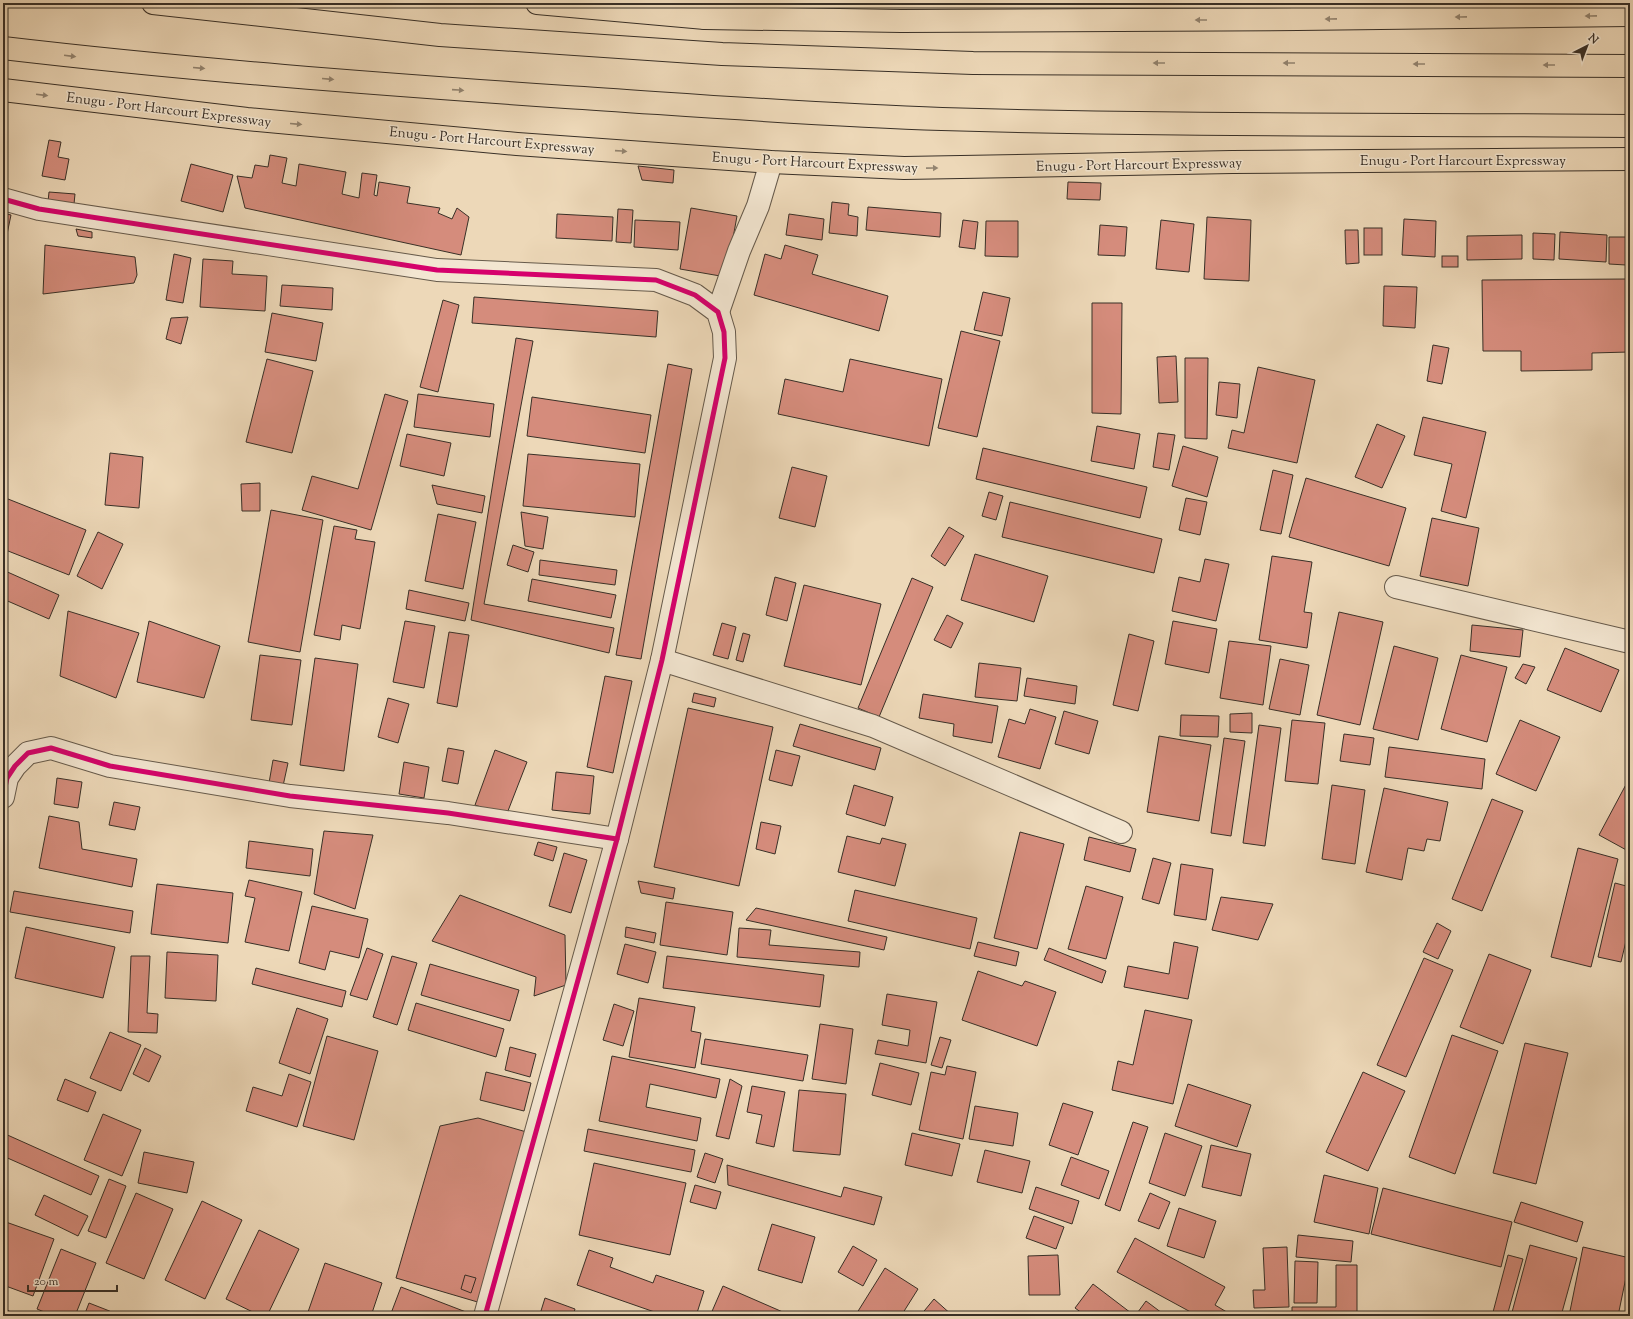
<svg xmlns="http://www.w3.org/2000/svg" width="1633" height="1319" font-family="'Sorts Mill Goudy',serif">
	<rect width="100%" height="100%" fill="#edd8b8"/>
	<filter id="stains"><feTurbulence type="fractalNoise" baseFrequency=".005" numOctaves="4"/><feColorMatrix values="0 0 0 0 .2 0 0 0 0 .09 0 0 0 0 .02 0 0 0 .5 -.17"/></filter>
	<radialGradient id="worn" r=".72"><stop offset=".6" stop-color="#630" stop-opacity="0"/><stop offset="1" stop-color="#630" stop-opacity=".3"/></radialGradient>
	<g fill="#d58c7c" stroke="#393027">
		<polygon points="49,140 61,142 58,157 69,159 65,180 42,176"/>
		<polygon points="270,155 287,158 282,183 296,186 299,164 346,172 342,194 359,198 362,173 377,175 374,195 377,196 379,182 410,187 407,203 440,208 438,213 452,219 457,208 469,217 461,255 245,208 237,176 252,178 255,165 268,167"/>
		<polygon points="191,164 233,175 223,212 181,201"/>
		<polygon points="638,166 674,170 673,183 642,180"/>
		<polygon points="1068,182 1101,183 1100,200 1067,199"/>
		<polygon points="49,192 75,194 74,204 48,202"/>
		<polygon points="832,202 849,204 848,215 858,217 857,236 829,233"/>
		<polygon points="868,207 941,213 940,237 866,230"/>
		<polygon points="691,208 737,216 726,277 680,269"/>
		<polygon points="618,209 633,210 631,243 616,242"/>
		<polygon points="3,213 11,215 6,239 3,238"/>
		<polygon points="557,214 613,217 612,241 556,238"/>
		<polygon points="789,214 824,219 822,240 786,235"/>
		<polygon points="1207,217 1251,220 1249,281 1204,279"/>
		<polygon points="1404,219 1436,221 1435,257 1402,255"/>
		<polygon points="635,220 680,222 678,250 634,247"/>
		<polygon points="963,220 978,222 975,249 959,247"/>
		<polygon points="1161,220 1194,224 1189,272 1156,269"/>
		<polygon points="986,221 1018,221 1018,257 985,256"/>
		<polygon points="1100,225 1127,227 1125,256 1098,255"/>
		<rect x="1364" y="228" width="18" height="27"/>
		<polygon points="76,229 92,232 92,238 78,236"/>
		<polygon points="1345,230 1358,230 1359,263 1346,264"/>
		<polygon points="1560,232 1607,235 1606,262 1559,259"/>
		<polygon points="1533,233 1555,234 1554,260 1533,259"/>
		<polygon points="1522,235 1522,259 1467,260 1467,236"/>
		<polygon points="1609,237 1627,237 1626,265 1609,264"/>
		<rect x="1628" y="238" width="2" height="34"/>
		<polygon points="45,245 135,257 137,275 134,283 43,294"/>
		<polygon points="785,245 818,255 812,274 888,296 879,331 754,295 765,254 781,259"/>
		<polygon points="174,254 191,258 183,303 166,300"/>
		<rect x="1442" y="256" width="16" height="11"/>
		<polygon points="203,259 233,261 232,274 267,276 265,311 200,307"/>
		<polygon points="1627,279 1629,352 1592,353 1592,370 1521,371 1521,351 1483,351 1482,280"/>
		<polygon points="282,285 333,288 332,310 280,306"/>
		<polygon points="1384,286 1417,287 1415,328 1383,326"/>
		<polygon points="983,292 1010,298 1002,336 974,330"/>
		<polygon points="474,297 658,311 656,337 472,323"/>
		<polygon points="443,300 459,305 438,392 420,387"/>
		<polygon points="1092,303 1122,303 1121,414 1092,413"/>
		<polygon points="272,313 323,323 316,361 265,352"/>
		<polygon points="188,317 181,344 166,339 171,318"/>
		<polygon points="961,331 1000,341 977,437 938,428"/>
		<polygon points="516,338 533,341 484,604 614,628 609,653 471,620"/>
		<polygon points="1433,345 1449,348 1442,384 1427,381"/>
		<polygon points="1176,356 1178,402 1159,403 1157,357"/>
		<polygon points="1185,358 1208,358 1207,439 1185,438"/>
		<polygon points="267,359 313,371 292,453 246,442"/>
		<polygon points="850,359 942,379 929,446 778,414 785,379 843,392"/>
		<polygon points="668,364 692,369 641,659 616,655"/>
		<polygon points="1258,367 1315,380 1297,463 1228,448 1232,430 1244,433"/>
		<polygon points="1219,382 1240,384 1237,418 1216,415"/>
		<polygon points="385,394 408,401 371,530 302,510 312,476 358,489"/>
		<polygon points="418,394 494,404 490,437 414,427"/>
		<polygon points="532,397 651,415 645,453 527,436"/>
		<polygon points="1423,417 1486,432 1466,518 1441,511 1452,464 1414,455"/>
		<polygon points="1377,424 1405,436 1382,488 1355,477"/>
		<polygon points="1097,426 1140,434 1134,469 1091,461"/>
		<polygon points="1158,433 1175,435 1169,470 1153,467"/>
		<polygon points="407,434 451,443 444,476 400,466"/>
		<polygon points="1183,446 1218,457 1207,497 1172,486"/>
		<polygon points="983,448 1147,487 1140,518 976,479"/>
		<polygon points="110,453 143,457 139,508 105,505"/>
		<polygon points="528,454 640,464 635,517 523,506"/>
		<polygon points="792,467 827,476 815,527 779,518"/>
		<polygon points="1273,470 1293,475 1281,534 1260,530"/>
		<polygon points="1306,478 1406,508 1389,566 1289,537"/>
		<polygon points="260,483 260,511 242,511 241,484"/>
		<polygon points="432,485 485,496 482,513 437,504"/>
		<polygon points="989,492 1003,496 996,520 982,516"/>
		<polygon points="3,497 86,530 69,575 3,549"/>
		<polygon points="1186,498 1207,502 1200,535 1179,530"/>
		<polygon points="1010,502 1162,539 1154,573 1002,537"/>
		<polygon points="271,510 323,520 300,652 248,642"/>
		<polygon points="521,512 548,517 543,549 525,546"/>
		<polygon points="438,514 476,522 463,589 425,581"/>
		<polygon points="1432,518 1479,528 1468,586 1420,576"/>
		<polygon points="334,526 357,530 355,539 375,542 360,629 342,625 340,640 314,635"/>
		<polygon points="949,527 964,536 945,566 931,556"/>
		<polygon points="98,532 123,544 102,589 77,576"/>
		<polygon points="513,545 534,552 528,572 507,565"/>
		<polygon points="975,554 1048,576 1034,622 961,600"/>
		<polygon points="1272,556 1312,562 1304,612 1312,613 1307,648 1259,640"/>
		<polygon points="1205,559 1229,564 1216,621 1172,611 1179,577 1200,582"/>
		<polygon points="540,560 617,570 615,585 539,575"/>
		<polygon points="3,570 59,595 49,619 3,599"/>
		<polygon points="775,577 796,583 787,621 766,615"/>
		<polygon points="912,578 933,587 879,717 858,708"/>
		<polygon points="532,579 616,595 611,618 528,601"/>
		<polygon points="804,585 881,604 861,685 784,666"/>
		<polygon points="409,590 469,603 465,621 406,609"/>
		<polygon points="68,611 139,633 116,698 60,676"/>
		<polygon points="1339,612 1383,622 1360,725 1317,715"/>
		<polygon points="947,615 963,623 951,648 934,640"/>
		<polygon points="149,621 220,646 204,698 137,682"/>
		<polygon points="405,621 435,626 424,688 393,682"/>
		<polygon points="1173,621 1217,629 1209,673 1165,664"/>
		<polygon points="722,623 736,627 728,659 713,655"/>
		<polygon points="1472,625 1523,630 1520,657 1470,651"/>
		<polygon points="449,632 469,635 457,707 437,703"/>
		<polygon points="743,633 750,635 743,662 736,660"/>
		<polygon points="1129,634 1154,641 1138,711 1113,705"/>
		<polygon points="1229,641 1271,646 1263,705 1220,698"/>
		<polygon points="1394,646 1438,658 1418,740 1373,729"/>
		<polygon points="1565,648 1619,670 1601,712 1547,690"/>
		<polygon points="260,655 301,660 292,725 251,720"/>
		<polygon points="1461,655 1507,667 1487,742 1441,729"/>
		<polygon points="315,658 358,664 344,771 300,765"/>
		<polygon points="1280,659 1309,665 1300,715 1269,709"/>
		<polygon points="979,663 1021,668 1017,701 975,697"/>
		<polygon points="1523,664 1535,667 1526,684 1515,678"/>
		<polygon points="605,676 632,681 613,773 587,767"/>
		<polygon points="1027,678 1077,686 1075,704 1024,696"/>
		<polygon points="694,693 716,698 714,707 692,702"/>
		<polygon points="923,694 998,706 992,743 953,736 954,724 919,718"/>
		<polygon points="388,698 409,704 398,743 378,737"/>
		<polygon points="688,708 773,727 739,886 654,867"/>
		<polygon points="1030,709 1056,717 1040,769 998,757 1009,719 1025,724"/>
		<polygon points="1064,711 1098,721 1089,754 1055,744"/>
		<polygon points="1252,713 1252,733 1230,732 1230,714"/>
		<polygon points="1181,715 1219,716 1218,737 1180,736"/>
		<polygon points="1292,720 1325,723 1318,784 1285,781"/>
		<polygon points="1520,720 1560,737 1536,791 1496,774"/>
		<polygon points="800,724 881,748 875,770 793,746"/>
		<polygon points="1259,725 1281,728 1265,846 1243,843"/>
		<polygon points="1344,734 1374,738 1370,765 1340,761"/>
		<polygon points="1159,736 1211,745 1199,821 1147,812"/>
		<polygon points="1224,738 1245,741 1231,836 1211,833"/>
		<polygon points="1389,747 1485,759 1482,789 1385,777"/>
		<polygon points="448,748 464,751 458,784 442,781"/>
		<polygon points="495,750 527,762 506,816 475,805"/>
		<polygon points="776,750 800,756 792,786 769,780"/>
		<polygon points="273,760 288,763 283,786 269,783"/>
		<polygon points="404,762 429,767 424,798 399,794"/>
		<polygon points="556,772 594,776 590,814 552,810"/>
		<polygon points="1630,777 1630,852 1599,835"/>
		<polygon points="57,778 82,782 78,808 54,804"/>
		<polygon points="854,785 893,797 885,826 846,814"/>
		<polygon points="1332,785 1365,790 1355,864 1322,859"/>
		<polygon points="1384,788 1448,802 1440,841 1427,839 1424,851 1408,848 1402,880 1366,872"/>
		<polygon points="1492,799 1523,811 1482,911 1452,899"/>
		<polygon points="114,802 140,807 135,830 109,825"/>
		<polygon points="49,816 79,822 82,849 137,859 132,887 39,868"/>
		<polygon points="761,822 781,826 775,854 756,849"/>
		<polygon points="324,831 373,835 355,909 314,894"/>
		<polygon points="1020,832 1064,844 1037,949 994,938"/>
		<polygon points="847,836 880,844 882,838 906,844 895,886 838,872"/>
		<polygon points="1089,837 1136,849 1130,872 1084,860"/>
		<polygon points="249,841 313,849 310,876 246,868"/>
		<polygon points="538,842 557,847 553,861 534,855"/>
		<polygon points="1578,848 1618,859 1591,967 1551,957"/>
		<polygon points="564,853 587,860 571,913 549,906"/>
		<polygon points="1153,858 1171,863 1159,904 1142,899"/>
		<polygon points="1181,864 1213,869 1206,920 1174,915"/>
		<polygon points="249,880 302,892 289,951 245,942 255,898 245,896"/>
		<polygon points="638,881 675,888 673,899 641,893"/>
		<polygon points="1615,883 1630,887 1630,924 1621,962 1598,957"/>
		<polygon points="157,884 233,893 228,943 151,934"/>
		<polygon points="1086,886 1123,897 1106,959 1068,949"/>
		<polygon points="855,890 977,918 970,949 848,921"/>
		<polygon points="14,891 133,911 130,933 10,912"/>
		<polygon points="460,895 565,935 566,985 534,996 536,977 432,941"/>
		<polygon points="1221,897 1273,904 1258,940 1212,930"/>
		<polygon points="666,902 733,912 727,955 660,945"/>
		<polygon points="312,906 368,919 359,958 330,951 325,970 299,963"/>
		<polygon points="756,908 887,937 884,950 746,920"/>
		<polygon points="1437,923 1451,931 1438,959 1423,952"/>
		<polygon points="26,927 115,947 103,998 15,978"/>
		<polygon points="626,927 656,933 654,943 625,937"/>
		<polygon points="739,928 771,930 769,945 860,952 859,967 737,957"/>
		<polygon points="978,942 1019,952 1016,966 974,956"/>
		<polygon points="1174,942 1198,947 1188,999 1124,987 1128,966 1169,974"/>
		<polygon points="625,944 656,952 648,983 617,974"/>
		<polygon points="367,948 383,954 367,1000 350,995"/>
		<polygon points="1049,948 1106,971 1102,983 1044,960"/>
		<polygon points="167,952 218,955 216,1001 165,998"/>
		<polygon points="1489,954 1531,970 1503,1044 1460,1027"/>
		<polygon points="131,956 150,956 147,1013 158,1014 157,1033 128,1032"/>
		<polygon points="392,956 417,963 397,1025 373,1017"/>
		<polygon points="667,956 824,975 820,1007 663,988"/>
		<polygon points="1424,958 1453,970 1406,1077 1377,1065"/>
		<polygon points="430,964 519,990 510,1021 421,995"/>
		<polygon points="256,968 346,991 342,1007 252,984"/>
		<polygon points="978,971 1022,986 1025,981 1056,992 1037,1046 962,1020"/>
		<polygon points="887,994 937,1002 926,1063 875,1054 878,1040 908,1046 910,1030 882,1025"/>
		<polygon points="639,998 695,1007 691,1031 701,1033 695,1068 629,1057"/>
		<polygon points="416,1003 504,1029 496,1057 408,1030"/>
		<polygon points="614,1004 634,1011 623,1046 603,1040"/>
		<polygon points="297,1008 328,1019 310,1074 279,1063"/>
		<polygon points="1145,1010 1192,1020 1173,1104 1112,1090 1118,1061 1133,1065"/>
		<polygon points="820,1024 853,1029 846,1084 812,1079"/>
		<polygon points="110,1032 141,1045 121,1091 90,1078"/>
		<polygon points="1452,1035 1498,1051 1455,1174 1409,1157"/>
		<polygon points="327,1036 378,1051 354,1140 303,1126"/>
		<polygon points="940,1037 951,1040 942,1068 931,1065"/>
		<polygon points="705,1039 808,1055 803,1081 701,1064"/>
		<polygon points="1525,1043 1568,1053 1536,1184 1493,1173"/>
		<polygon points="510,1047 536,1054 530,1077 505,1070"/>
		<polygon points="145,1048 161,1056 149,1082 133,1074"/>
		<polygon points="612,1056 720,1079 716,1098 650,1084 646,1107 701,1118 697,1141 599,1121"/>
		<polygon points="880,1063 919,1073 911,1105 872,1095"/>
		<polygon points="947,1066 976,1072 963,1139 919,1130 931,1072 945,1075"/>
		<polygon points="486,1072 531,1083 524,1111 480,1100"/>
		<polygon points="1363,1072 1405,1091 1368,1171 1326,1152"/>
		<polygon points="289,1074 311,1082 297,1127 246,1111 253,1087 282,1096"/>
		<polygon points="65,1079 96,1092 88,1112 57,1100"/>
		<polygon points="730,1079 742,1086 729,1139 716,1136"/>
		<polygon points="1188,1084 1251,1105 1237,1147 1175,1126"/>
		<polygon points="752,1086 785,1092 774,1147 756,1143 762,1115 747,1112"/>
		<polygon points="799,1090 846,1094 840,1155 793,1151"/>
		<polygon points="1063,1103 1093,1112 1078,1155 1049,1145"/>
		<polygon points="975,1106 1018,1113 1013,1146 969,1139"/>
		<polygon points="103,1114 141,1130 122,1176 84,1160"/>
		<polygon points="478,1118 530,1133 481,1303 396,1278 440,1126"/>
		<polygon points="1133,1122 1148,1127 1120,1211 1105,1205"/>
		<polygon points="588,1129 695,1150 691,1172 584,1151"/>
		<polygon points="3,1133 99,1176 91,1195 3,1156"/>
		<polygon points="912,1133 960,1144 952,1176 905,1165"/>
		<polygon points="1165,1133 1202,1146 1185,1196 1149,1183"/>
		<polygon points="1211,1145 1251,1154 1241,1196 1202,1187"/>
		<polygon points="985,1150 1030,1161 1022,1193 977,1182"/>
		<polygon points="144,1152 194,1162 187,1193 138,1183"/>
		<polygon points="705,1153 723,1159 715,1183 697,1177"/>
		<polygon points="1071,1157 1109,1171 1099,1199 1061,1185"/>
		<polygon points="594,1163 686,1183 670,1255 579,1235"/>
		<polygon points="727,1165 841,1197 844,1187 882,1197 874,1225 728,1185"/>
		<polygon points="1324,1175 1378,1188 1369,1234 1314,1222"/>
		<polygon points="109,1179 126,1186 106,1238 88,1231"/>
		<polygon points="695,1185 721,1192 716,1209 690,1202"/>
		<polygon points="1036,1187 1079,1201 1072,1224 1029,1209"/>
		<polygon points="1383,1188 1512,1222 1501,1267 1371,1234"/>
		<polygon points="136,1193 173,1209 144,1279 106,1263"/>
		<polygon points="1150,1193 1170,1202 1159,1229 1138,1221"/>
		<polygon points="44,1195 88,1216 78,1236 35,1215"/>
		<polygon points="202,1201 242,1220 205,1299 165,1280"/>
		<polygon points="1521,1202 1583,1222 1577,1242 1514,1222"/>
		<polygon points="1179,1208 1216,1221 1204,1258 1167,1246"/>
		<polygon points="1034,1216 1064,1227 1056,1249 1026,1238"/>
		<polygon points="3,1221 54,1239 33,1296 3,1285"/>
		<polygon points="772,1224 815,1237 802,1283 758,1270"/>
		<polygon points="259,1230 299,1249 267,1316 261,1316 226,1299"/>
		<polygon points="1298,1235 1353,1241 1351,1262 1296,1257"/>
		<polygon points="1135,1238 1225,1287 1215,1305 1230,1314 1229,1316 1198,1316 1117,1272"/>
		<polygon points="1530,1245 1577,1258 1561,1316 1511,1316"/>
		<polygon points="853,1246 877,1260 863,1286 838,1272"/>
		<polygon points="1287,1247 1289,1307 1254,1308 1253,1290 1265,1290 1263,1248"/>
		<polygon points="1583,1247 1630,1258 1618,1316 1569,1316"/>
		<polygon points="61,1249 96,1263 75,1316 54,1316 37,1309"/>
		<polygon points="589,1250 613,1258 610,1267 653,1283 656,1275 704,1291 696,1316 666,1316 577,1285"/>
		<polygon points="1058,1255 1060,1295 1029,1295 1028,1256"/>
		<polygon points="1508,1255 1523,1259 1507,1316 1492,1316"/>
		<polygon points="1295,1261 1318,1262 1317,1303 1294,1303"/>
		<polygon points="325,1263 382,1283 371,1316 320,1316 308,1312"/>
		<polygon points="1336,1265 1357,1265 1357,1316 1292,1316 1292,1307 1336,1307"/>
		<polygon points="885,1268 918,1289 901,1316 855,1316"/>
		<polygon points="465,1275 476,1278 471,1293 461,1289"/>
		<polygon points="1093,1284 1135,1316 1146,1301 1166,1316 1086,1316 1075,1308"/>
		<polygon points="723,1286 792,1316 710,1316"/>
		<polygon points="401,1287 466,1312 464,1316 390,1316"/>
		<polygon points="545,1298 575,1309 573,1316 546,1316 540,1314"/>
		<polygon points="934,1299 953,1316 920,1316"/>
		<polygon points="89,1303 107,1310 121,1316 84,1316"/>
		<polygon points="3,1307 12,1313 11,1316 3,1316"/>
		<rect x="1251" y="1312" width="38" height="4"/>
	</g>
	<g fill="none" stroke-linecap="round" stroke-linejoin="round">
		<g stroke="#665a4b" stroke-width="16">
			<polyline id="service" points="1298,19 1298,3"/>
		</g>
		<g stroke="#665a4b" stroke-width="24">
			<g id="minor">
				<polyline points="3,199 39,209 437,270 656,280 695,295 718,312 724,332 725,358 662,660 617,839 485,1316"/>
				<polyline points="718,312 739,251 758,206 771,162"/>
				<polyline points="1396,587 1630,642"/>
				<polyline points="662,660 873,726 1121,832"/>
				<polyline points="3,797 7,778 15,766 28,753 51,748 110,766 290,796 448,813 617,839"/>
			</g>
		</g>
		<g stroke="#665a4b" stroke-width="24">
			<polyline id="tertiary" points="705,18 711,3"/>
		</g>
		<g stroke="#393027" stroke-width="24">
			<g id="primary">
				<polyline points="537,3 705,18 901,21 1298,19 1630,15"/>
				<polyline points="3,90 247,119 517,144 771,162 904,168 1232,162 1630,159"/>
			</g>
		</g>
		<g stroke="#393027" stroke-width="24">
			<g id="trunk">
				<polyline points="153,3 440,35 722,54 973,63 1630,66"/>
				<path d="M3 48C190 70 378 84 566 97 691 105 817 115 942 119 1171 126 1401 124 1630 126"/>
			</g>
		</g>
		<use href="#service" stroke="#f3e6d1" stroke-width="14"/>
		<use href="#minor" stroke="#f3e6d1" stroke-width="22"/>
		<use href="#tertiary" stroke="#f3e6d1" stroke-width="22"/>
		<use href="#primary" stroke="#edd8b8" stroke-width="22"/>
		<use href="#trunk" stroke="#edd8b8" stroke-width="22"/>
		<g stroke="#f3e6d1" stroke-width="8">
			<g id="cycleway">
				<polyline points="3,199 39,209 437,270 656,280 695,295 718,312 724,332 725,358 662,660 617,839 485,1316"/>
				<polyline points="3,797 7,778 15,766 28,753 51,748 110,766 290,796 448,813 617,839"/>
			</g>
		</g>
		<use href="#cycleway" stroke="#d6006c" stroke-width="5"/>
	</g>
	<defs><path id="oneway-solid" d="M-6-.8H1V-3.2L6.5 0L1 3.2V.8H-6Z"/></defs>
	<g fill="#938470">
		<use href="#oneway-solid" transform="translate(1591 16) rotate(179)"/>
		<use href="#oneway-solid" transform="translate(1461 17) rotate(179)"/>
		<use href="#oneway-solid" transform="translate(1331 19) rotate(179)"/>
		<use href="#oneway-solid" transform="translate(1201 20) rotate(180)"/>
		<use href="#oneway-solid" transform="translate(70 56) rotate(7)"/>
		<use href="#oneway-solid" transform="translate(1159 63) rotate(180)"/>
		<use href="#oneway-solid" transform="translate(1289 63) rotate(-180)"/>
		<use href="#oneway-solid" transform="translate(1419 64) rotate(-180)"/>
		<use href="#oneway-solid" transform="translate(1549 65) rotate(-180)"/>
		<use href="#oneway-solid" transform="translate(199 68) rotate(5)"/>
		<use href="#oneway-solid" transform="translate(328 79) rotate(5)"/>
		<use href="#oneway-solid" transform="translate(458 90) rotate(4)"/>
		<use href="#oneway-solid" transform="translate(42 95) rotate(7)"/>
		<use href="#oneway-solid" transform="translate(296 124) rotate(5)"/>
		<use href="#oneway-solid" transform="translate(621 151) rotate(4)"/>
		<use href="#oneway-solid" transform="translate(932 168) rotate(-1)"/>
	</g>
	<g text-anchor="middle" stroke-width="3" stroke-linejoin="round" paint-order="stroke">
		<g font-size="14" fill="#393027" stroke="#f3e6d1">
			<text transform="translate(169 109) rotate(7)" y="5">Enugu - Port Harcourt Expressway</text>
			<text transform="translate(492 140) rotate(5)" y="5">Enugu - Port Harcourt Expressway</text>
			<text x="1463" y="165">Enugu - Port Harcourt Expressway</text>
			<text transform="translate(815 162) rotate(3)" y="5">Enugu - Port Harcourt Expressway</text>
			<text transform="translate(1139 164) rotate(-1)" y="5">Enugu - Port Harcourt Expressway</text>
		</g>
	</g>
	<rect width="1633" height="1319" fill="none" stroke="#edd8b8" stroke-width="16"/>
	<rect x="4" y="4" width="1625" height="1311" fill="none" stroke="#393027" stroke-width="2"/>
	<rect x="8" y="8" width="1617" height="1303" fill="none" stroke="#393027"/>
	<g transform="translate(1587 46) rotate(42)" stroke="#f3e6d1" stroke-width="3" paint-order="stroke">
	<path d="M0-3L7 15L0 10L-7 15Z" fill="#393027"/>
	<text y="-6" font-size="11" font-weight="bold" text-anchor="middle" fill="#393027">N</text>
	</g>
	<path d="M28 1285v6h89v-6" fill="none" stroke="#393027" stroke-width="2"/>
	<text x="34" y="1285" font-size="12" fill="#393027" stroke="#f3e6d1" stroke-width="3" paint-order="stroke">20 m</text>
	<rect width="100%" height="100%" filter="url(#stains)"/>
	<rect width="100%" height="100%" fill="url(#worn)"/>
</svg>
